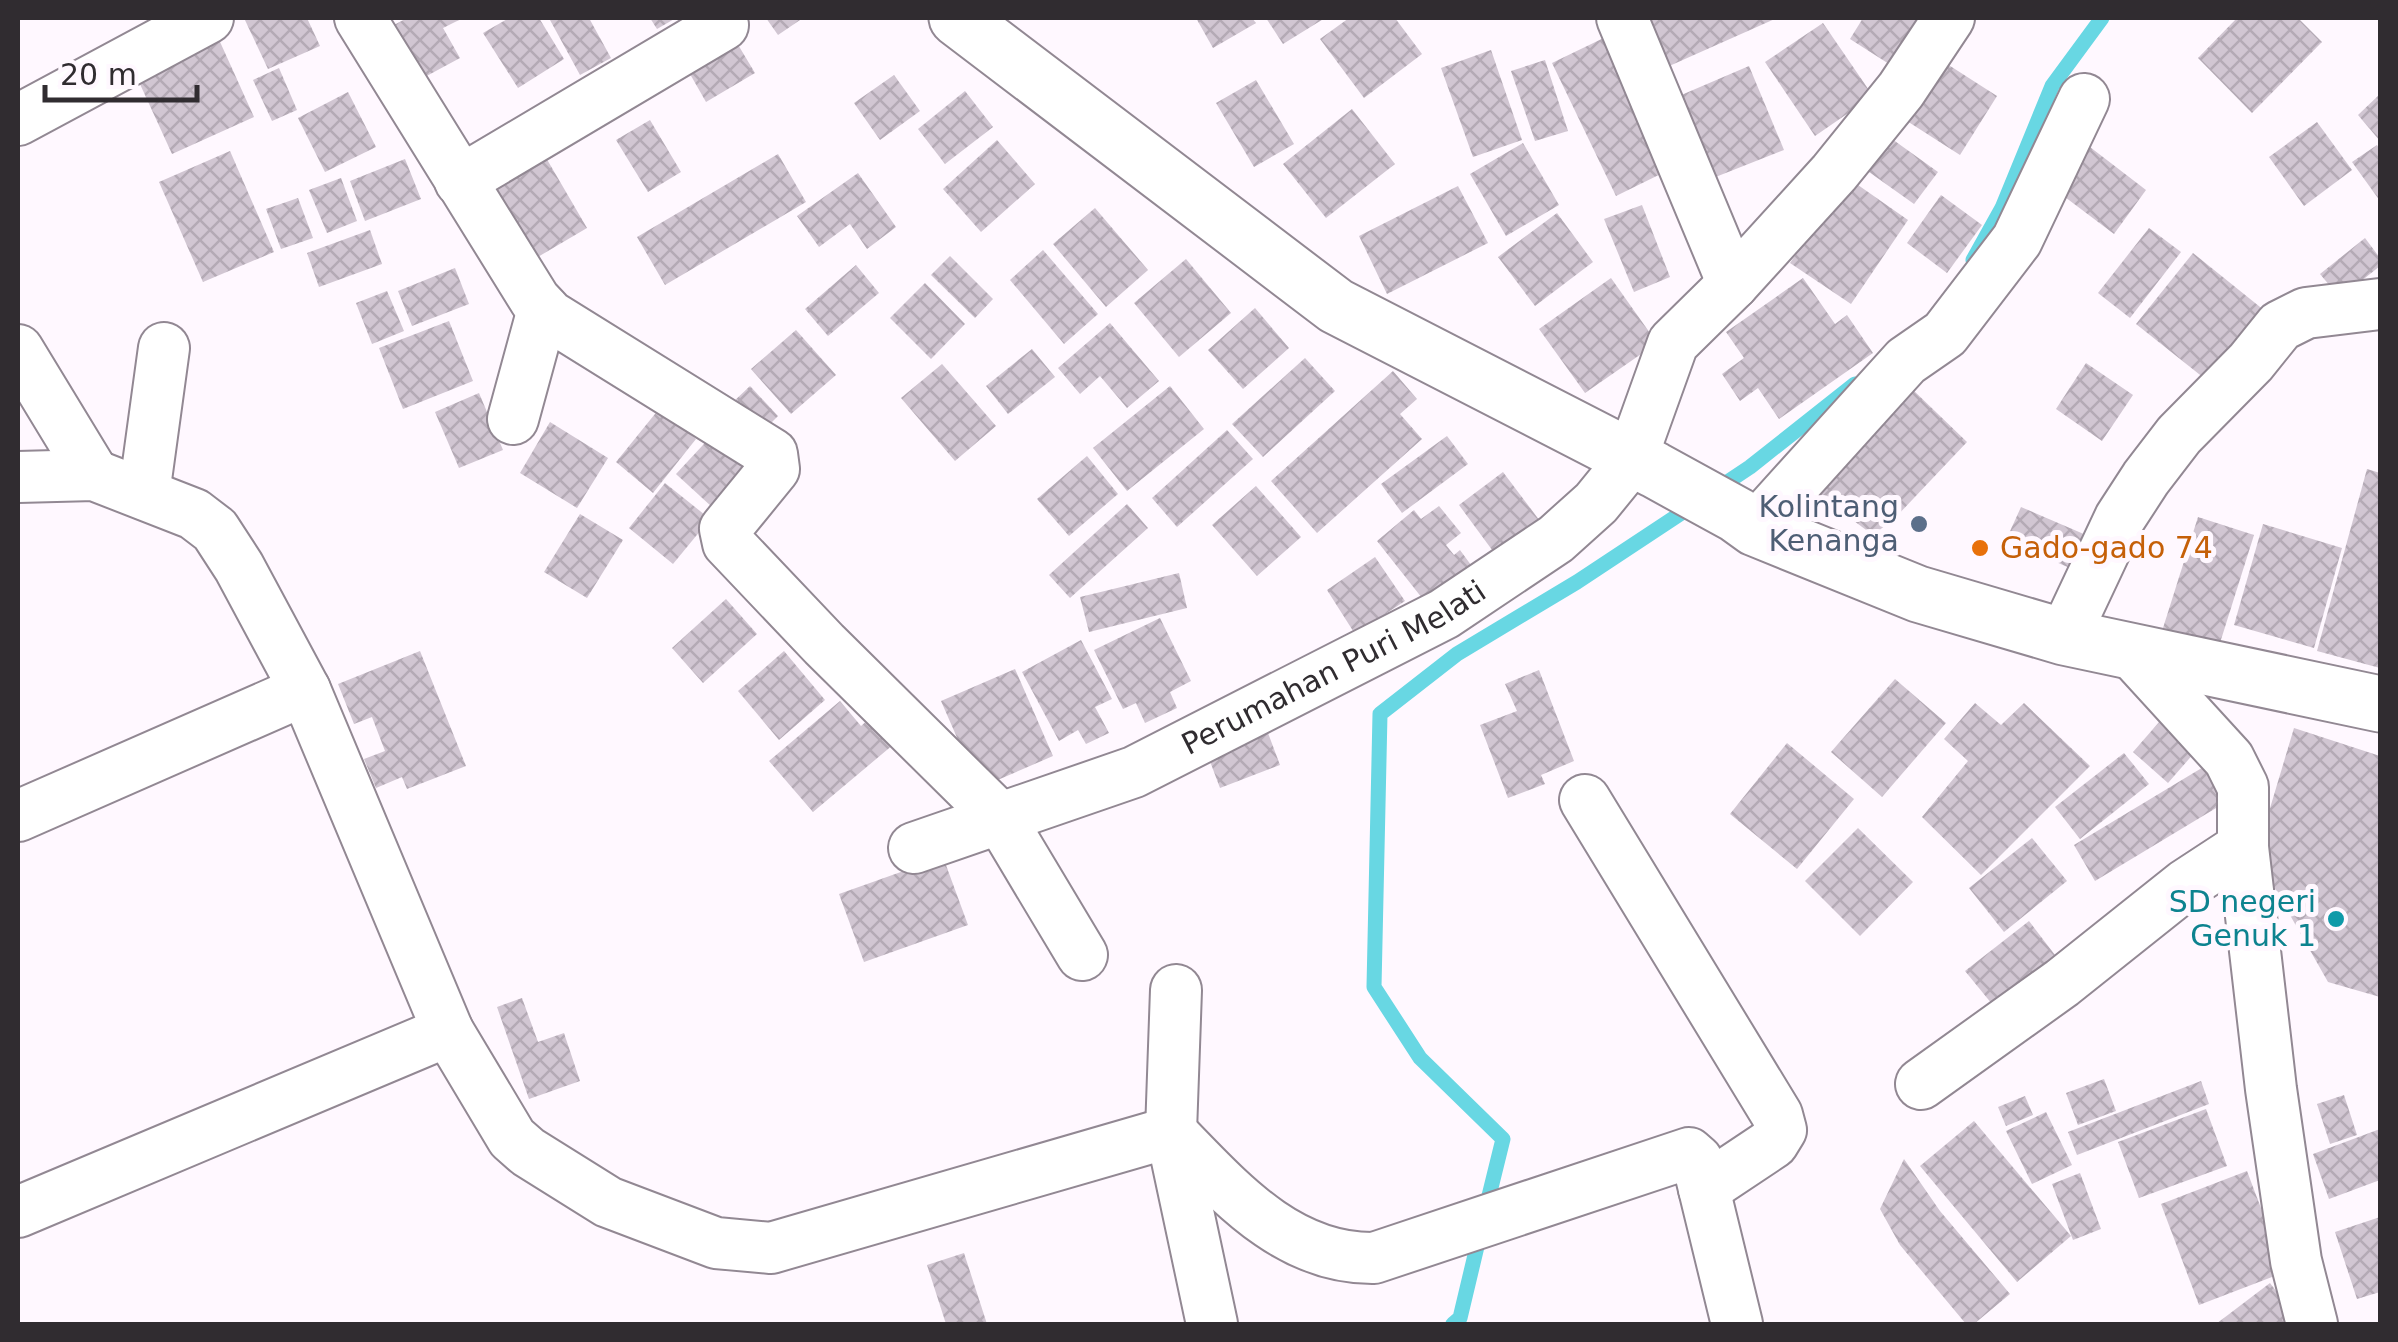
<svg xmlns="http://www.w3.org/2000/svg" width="2398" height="1342" font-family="'DejaVu Sans',sans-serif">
	<defs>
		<pattern id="building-cross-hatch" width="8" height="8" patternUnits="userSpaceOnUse" patternTransform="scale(2.5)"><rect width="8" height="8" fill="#d1c6d2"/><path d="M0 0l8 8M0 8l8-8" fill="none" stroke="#b4aab5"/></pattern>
	</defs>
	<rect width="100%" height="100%" fill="#fff8ff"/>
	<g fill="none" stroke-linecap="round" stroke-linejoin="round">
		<g stroke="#68d7e3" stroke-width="15">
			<polyline points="1973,260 2002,208 2052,86 2102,18"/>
			<polyline points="1714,491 1750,467 1855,384"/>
			<polyline points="1485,1212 1503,1139 1420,1058 1374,987 1380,714 1457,654 1577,582 1695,504"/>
			<polyline points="1453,1324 1460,1318 1480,1234"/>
		</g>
	</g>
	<g fill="url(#building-cross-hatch)">
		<polygon points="244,18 307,18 320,46 268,69"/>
		<polygon points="407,18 463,18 443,28 460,58 410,85 381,32"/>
		<polygon points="509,18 539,18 564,59 518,88 483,33"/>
		<polygon points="555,18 589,18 611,58 580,75 550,20"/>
		<polygon points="650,18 676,18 657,29"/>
		<polygon points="766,18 803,18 778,35"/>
		<polygon points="1196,18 1252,18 1256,23 1213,48"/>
		<polygon points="1266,18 1325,18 1283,44"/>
		<polygon points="1349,18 1395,18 1422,54 1364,98 1320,39"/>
		<polygon points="1644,18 1777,18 1667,67"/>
		<polygon points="1863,18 1934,18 1900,71 1850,39"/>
		<polygon points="2237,18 2298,18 2322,42 2252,113 2198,58"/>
		<polygon points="1823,23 1873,96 1815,136 1765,62"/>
		<polygon points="1616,32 1679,165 1616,196 1552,63"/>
		<polygon points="216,33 254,117 172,154 134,71"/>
		<polygon points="734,38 755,73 706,102 686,67"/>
		<polygon points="1491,50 1522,140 1473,157 1441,68"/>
		<polygon points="1933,55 1997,96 1960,155 1896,114"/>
		<polygon points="1545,60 1568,131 1535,141 1511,71"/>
		<polygon points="1749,66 1784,150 1713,178 1679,96"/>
		<polygon points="279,68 297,110 272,121 253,80"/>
		<polygon points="894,75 920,111 880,140 854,103"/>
		<polygon points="1256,80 1294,144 1254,167 1216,103"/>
		<polygon points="965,91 993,127 945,164 918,129"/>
		<polygon points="348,92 376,147 325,172 298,118"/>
		<polygon points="2380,94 2380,141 2358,115"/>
		<polygon points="1352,109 1395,164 1326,218 1283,164"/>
		<polygon points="650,120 681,172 648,192 616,140"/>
		<polygon points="2317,122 2352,170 2304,206 2269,157"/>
		<polygon points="1892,139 1938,172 1914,204 1869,172"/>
		<polygon points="997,140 1035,184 981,232 943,189"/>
		<polygon points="1523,143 1559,205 1506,236 1470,174"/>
		<polygon points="2086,144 2146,190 2114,234 2053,188"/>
		<polygon points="2377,145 2380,150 2380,201 2352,162"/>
		<polygon points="230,151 274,252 203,282 159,182"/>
		<polygon points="778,154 806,202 665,285 637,237"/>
		<polygon points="545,156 587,228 531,261 489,189"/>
		<polygon points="405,159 421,199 365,221 350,181"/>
		<polygon points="858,173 896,227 867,249 850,224 819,247 797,216"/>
		<polygon points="341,178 357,221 327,233 309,190"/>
		<polygon points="1848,178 1908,220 1851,304 1790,263"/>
		<polygon points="1458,186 1488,243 1387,294 1359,236"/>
		<polygon points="1941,195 1982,225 1947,273 1907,243"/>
		<polygon points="298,198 313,238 281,249 266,209"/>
		<polygon points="1642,205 1670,277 1634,292 1604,219"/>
		<polygon points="1095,208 1148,270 1106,307 1053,244"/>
		<polygon points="1557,213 1593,262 1535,306 1498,257"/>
		<polygon points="2149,228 2181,252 2130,318 2098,293"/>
		<polygon points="370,230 382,264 319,287 307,253"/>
		<polygon points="2365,238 2380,258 2380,266 2340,298 2320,274"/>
		<polygon points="1043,250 1098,314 1064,344 1010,280"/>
		<polygon points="2193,253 2270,315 2214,386 2136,324"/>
		<polygon points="950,256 993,299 975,318 931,275"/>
		<polygon points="1186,259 1231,313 1179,357 1134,303"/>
		<polygon points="856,265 879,293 828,336 805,309"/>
		<polygon points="455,268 469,304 412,326 398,291"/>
		<polygon points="1611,278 1657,343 1585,393 1539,329"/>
		<polygon points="1803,278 1835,324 1847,315 1873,353 1779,419 1758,388 1740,401 1722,374 1744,358 1726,332"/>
		<polygon points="925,283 965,324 931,359 890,318"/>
		<polygon points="387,291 404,331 372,344 356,303"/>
		<polygon points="1255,308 1289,348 1243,389 1208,350"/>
		<polygon points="449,321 473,381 403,409 379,348"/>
		<polygon points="1110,323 1159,381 1127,408 1100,376 1080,394 1058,368"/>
		<polygon points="796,330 836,375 791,414 751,369"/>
		<polygon points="1032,349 1055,377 1008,414 986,386"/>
		<polygon points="1305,358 1335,391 1263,457 1232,424"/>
		<polygon points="2086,363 2133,395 2102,441 2056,409"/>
		<polygon points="942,364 996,426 955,461 901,398"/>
		<polygon points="1393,371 1417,399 1400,414 1422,439 1317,533 1271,481"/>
		<polygon points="750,386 778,416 759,435 731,404"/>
		<polygon points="1170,386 1204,429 1127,491 1093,448"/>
		<polygon points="1910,387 1967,442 1895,518 1873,535 1812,490"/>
		<polygon points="479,393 503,450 459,468 435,412"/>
		<polygon points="659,409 696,439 653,493 616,462"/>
		<polygon points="550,422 608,458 577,508 520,473"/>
		<polygon points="1227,430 1253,459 1177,527 1152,498"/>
		<polygon points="716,431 751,464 712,507 676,474"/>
		<polygon points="1447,436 1468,464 1402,513 1381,484"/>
		<polygon points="1087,456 1118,494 1069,536 1037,499"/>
		<polygon points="2367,469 2380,473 2380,668 2317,651"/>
		<polygon points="1503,472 1543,525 1498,558 1459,505"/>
		<polygon points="665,483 710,519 673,564 629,528"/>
		<polygon points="1256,486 1301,537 1257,576 1212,525"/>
		<polygon points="1127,504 1148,528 1070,598 1049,575"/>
		<polygon points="1439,506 1461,533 1446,545 1454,555 1460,550 1471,565 1438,591 1435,588 1422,598 1377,541 1414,510 1421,519"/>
		<polygon points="2021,507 2093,538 2079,572 2006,540"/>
		<polygon points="580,514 623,540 587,598 544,572"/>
		<polygon points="2198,517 2254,535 2219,646 2163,628"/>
		<polygon points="2263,524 2342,548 2314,648 2234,625"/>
		<polygon points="1375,557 1405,601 1355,634 1327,590"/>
		<polygon points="1179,573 1187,608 1089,632 1080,597"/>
		<polygon points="726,599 757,634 703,683 672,648"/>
		<polygon points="1160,618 1191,681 1170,692 1177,708 1145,723 1136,703 1123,709 1094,650"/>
		<polygon points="1081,640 1112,699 1095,707 1109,733 1086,744 1078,730 1059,741 1022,672"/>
		<polygon points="420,651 466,766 407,789 402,777 376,788 364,759 385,751 372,717 354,724 338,684"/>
		<polygon points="784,651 825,700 779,740 738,691"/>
		<polygon points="1015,669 1053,756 979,788 941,701"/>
		<polygon points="1539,670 1574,761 1541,775 1545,784 1508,798 1480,725 1517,711 1505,684"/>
		<polygon points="1895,679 1946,723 1882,797 1831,752"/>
		<polygon points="840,701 861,726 871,717 894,744 813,812 769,761"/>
		<polygon points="1975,703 2001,725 2024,703 2090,766 1981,875 1922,817 1968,761 1944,739"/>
		<polygon points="2160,721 2195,752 2168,783 2133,752"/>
		<polygon points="1265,725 1280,765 1220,788 1205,748"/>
		<polygon points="2294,728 2380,756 2380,997 2328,982 2256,855"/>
		<polygon points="1787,743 1854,799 1797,869 1730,814"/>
		<polygon points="2124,753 2149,784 2080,839 2055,807"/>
		<polygon points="2215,760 2236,796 2095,881 2074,845"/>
		<polygon points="1858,828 1913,882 1860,936 1805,881"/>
		<polygon points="2032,838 2067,881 2004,932 1969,888"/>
		<polygon points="943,857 968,925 864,962 839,894"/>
		<polygon points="2029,921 2055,955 1992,1004 1965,971"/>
		<polygon points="522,998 538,1042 564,1033 580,1081 529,1099 497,1007"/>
		<polygon points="2104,1079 2116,1111 2078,1125 2066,1093"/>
		<polygon points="2201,1081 2209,1104 2077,1155 2068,1132"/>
		<polygon points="2344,1095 2357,1135 2330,1144 2317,1104"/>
		<polygon points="2025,1096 2033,1115 2006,1126 1998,1107"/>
		<polygon points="2206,1109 2227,1166 2139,1198 2118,1142"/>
		<polygon points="2046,1112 2072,1165 2032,1184 2006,1131"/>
		<polygon points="1974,1121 2071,1236 2017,1282 1920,1166"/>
		<polygon points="2380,1129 2380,1180 2329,1199 2313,1154"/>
		<polygon points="1904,1159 1940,1211 2010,1294 1974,1324 1966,1324 1900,1245 1880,1209"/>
		<polygon points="2247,1171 2285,1272 2199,1305 2161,1204"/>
		<polygon points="2080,1173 2101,1229 2073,1240 2052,1184"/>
		<polygon points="2380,1217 2380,1292 2357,1299 2335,1232"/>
		<polygon points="964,1253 987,1324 946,1324 927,1265"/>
		<polygon points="2270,1283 2301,1324 2216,1324"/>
	</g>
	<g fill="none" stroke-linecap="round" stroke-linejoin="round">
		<g stroke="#928893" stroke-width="54">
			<g id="street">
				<polyline points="360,18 535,300 550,316 772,454 774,469 725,529 728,543 824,644 1000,818 1082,955"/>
				<polyline points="1622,18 1733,284"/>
				<polyline points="18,120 208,18"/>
				<polyline points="460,181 723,25"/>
				<polyline points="18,350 94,475"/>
				<polyline points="513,419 543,309"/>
				<path d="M18 477 94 475 194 514 215 530 239 567 305 690 448 1031 512 1138 528 1152 608 1202 716 1243 771 1248 1171 1132C1228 1190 1286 1259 1374 1258L1689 1153 1697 1160 1737 1324"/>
				<polyline points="144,494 164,348"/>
				<polyline points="1755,528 1906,361 1945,334 2017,240 2084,99"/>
				<polyline points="2064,637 2120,518 2146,478 2179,435 2251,362 2280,326 2306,313 2380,304"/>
				<polyline points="2133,654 2229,759 2243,787 2243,847 2271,1089 2296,1261 2312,1324"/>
				<polyline points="1585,800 1777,1115 1781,1130 1773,1143 1704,1189"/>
				<polyline points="18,816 305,690"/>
				<path id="s1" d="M914 848 1134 772 1444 614 1556 539 1596 503 1631 460 1673 343 1733 284 1834 173 1901 90 1949 18"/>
				<polyline points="1176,990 1171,1132 1212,1324"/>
				<polyline points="1921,1084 2062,983 2185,885 2243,847"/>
				<polyline points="18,1212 448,1031"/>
			</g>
		</g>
		<g stroke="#928893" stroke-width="59">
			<polyline id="secondary" points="957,18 1336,306 1655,470 1737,515 1755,528 1918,594 2064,637 2380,704"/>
		</g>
		<use href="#street" stroke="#fff" stroke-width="50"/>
		<use href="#secondary" stroke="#fff" stroke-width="55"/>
	</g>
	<circle fill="#5c6f8a" stroke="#fff8ff" stroke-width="4" cx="1919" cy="524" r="10"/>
	<circle fill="#e8710a" stroke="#fff8ff" stroke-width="4" cx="1980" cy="548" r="10"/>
	<circle fill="#0f9aa8" stroke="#fff8ff" stroke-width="4" cx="2336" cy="919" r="10"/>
	<g text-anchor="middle" stroke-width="10" stroke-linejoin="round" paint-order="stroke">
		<g font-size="30" fill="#4e5e75" stroke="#fff8ff" text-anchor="end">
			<text x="1899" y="517">Kolintang<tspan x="1899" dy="34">Kenanga</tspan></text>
		</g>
		<g font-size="30" fill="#c56008" stroke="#fff8ff" text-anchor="start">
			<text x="2000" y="558">Gado-gado 74</text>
		</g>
		<g font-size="30" fill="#302c30" stroke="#fff8ff">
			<text dy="10" stroke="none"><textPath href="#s1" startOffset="458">Perumahan Puri Melati</textPath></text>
		</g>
		<g font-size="30" fill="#0d838f" stroke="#fff8ff" text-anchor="end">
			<text x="2316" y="912">SD negeri<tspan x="2316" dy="34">Genuk 1</tspan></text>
		</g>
	</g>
	<rect width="2398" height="1342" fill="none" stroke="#302c30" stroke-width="40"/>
	<path d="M45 85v15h152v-15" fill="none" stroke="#302c30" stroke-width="5"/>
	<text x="60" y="85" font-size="30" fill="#302c30" stroke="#fff8ff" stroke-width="8" paint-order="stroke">20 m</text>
</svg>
